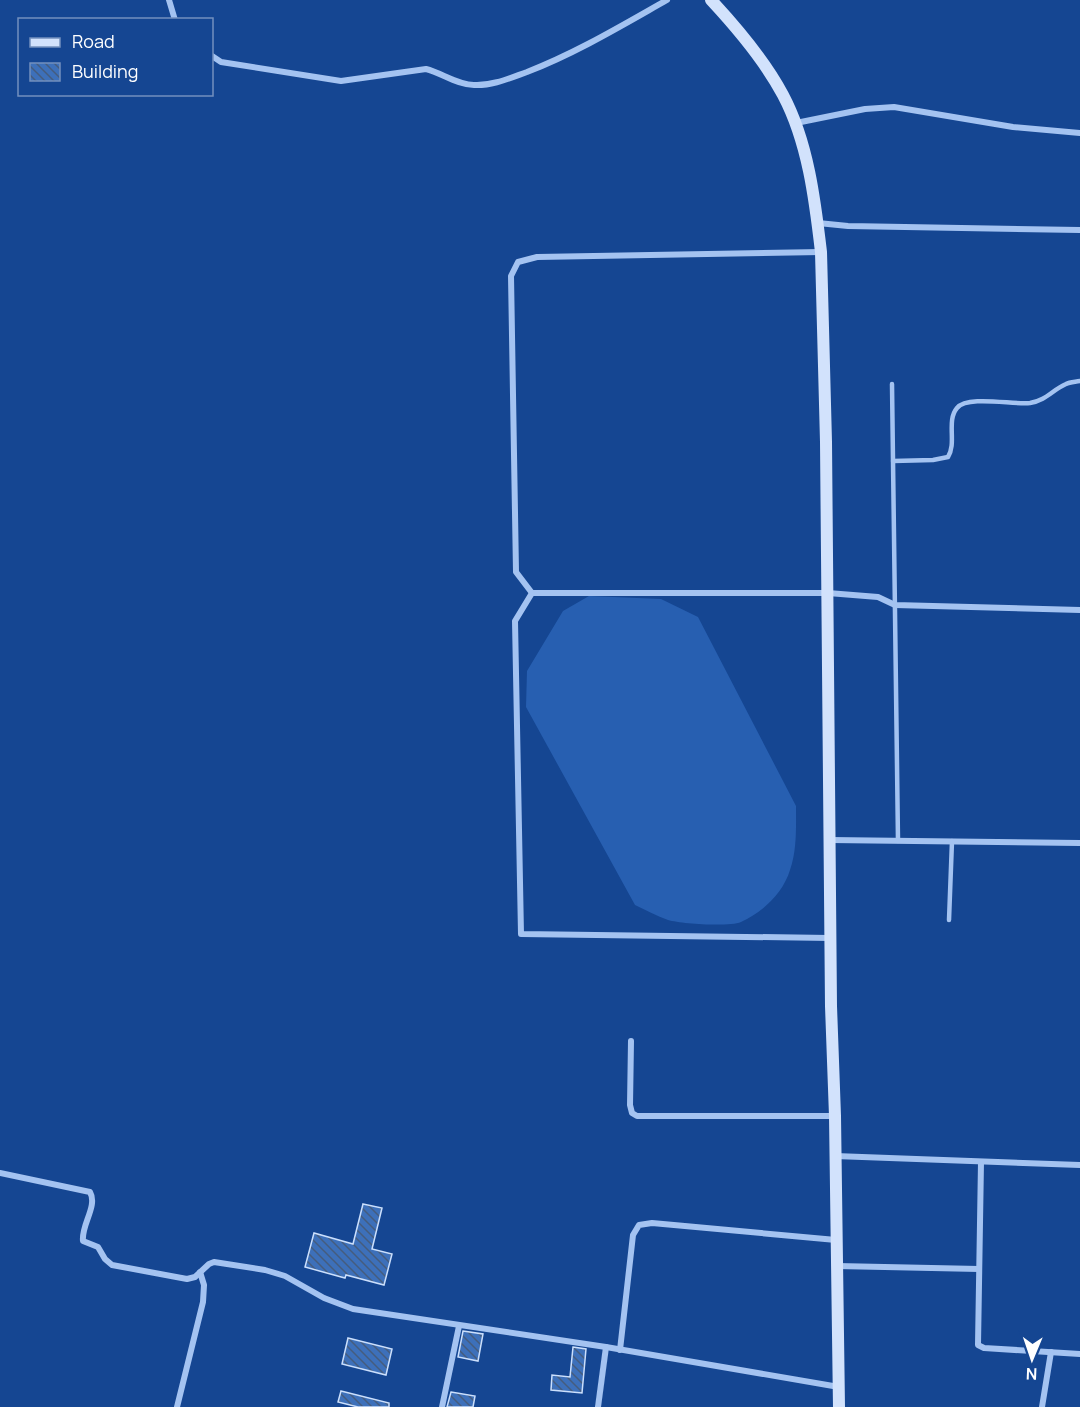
<svg xmlns="http://www.w3.org/2000/svg" width="1080" height="1407" font-family="Manrope,sans-serif">
	<defs>
		<pattern id="building-back-hatch" width="6" height="6" patternUnits="userSpaceOnUse" patternTransform="scale(1.5)"><rect width="6" height="6" fill="#3d70ba"/><path d="M-1 5l2 2M0 0l6 6M5-1l2 2" fill="none" stroke="#455c7e"/></pattern>
	</defs>
	<rect width="100%" height="100%" fill="#154692"/>
	<path fill="#275fb1" d="M589 596 661 599 698 617 796 806C796 828 797 850 790 870 783 893 763 912 741 922 729 927 682 924 668 920 657 916 646 910 635 905L526 707 527 671 563 611Z"/>
	<g fill="url(#building-back-hatch)" stroke="#cbdffc" stroke-width="1.5">
		<polygon points="363,1204 382,1208 372,1249 392,1254 384,1285 346,1275 345,1278 305,1267 314,1233 353,1244"/>
		<polygon points="463,1331 483,1334 478,1361 458,1357"/>
		<polygon points="348,1338 392,1349 386,1375 342,1364"/>
		<polygon points="573,1347 586,1349 582,1393 551,1390 552,1375 570,1377"/>
		<polygon points="341,1391 389,1403 389,1407 358,1407 338,1402"/>
		<polygon points="451,1392 475,1396 473,1407 447,1407"/>
	</g>
	<g fill="none" stroke-linecap="round" stroke-linejoin="round">
		<g stroke="#a4c3f1" stroke-width="4.5">
			<polyline points="892,384 898,841"/>
			<path d="M893 461 933 460 948 457C957 443 946 421 957 408 968 395 1013 405 1030 403 1047 400 1052 390 1066 384 1070 382 1076 382 1080 381"/>
			<polyline points="949,920 952,841"/>
		</g>
		<g stroke="#a4c3f1" stroke-width="6">
			<polyline points="169,0 175,20"/>
			<path d="M212 56 221 62 341 81 426 69C442 73 457 85 474 85 492 86 510 78 527 72 576 53 621 26 667 0"/>
			<polyline points="796,123 865,109 894,107 1013,127 1080,133"/>
			<polyline points="818,223 848,226 1080,230"/>
			<polyline points="821,252 537,257 518,262 511,276 516,572 532,593 828,593 878,597 895,605 1080,610"/>
			<polyline points="532,593 515,621 521,934 830,938"/>
			<polyline points="830,840 1080,843"/>
			<polyline points="631,1041 630,1105 632,1113 637,1116 835,1116"/>
			<polyline points="835,1156 1080,1165"/>
			<polyline points="981,1162 978,1345 984,1348 1080,1354"/>
			<path d="M0 1173 90 1192C98 1206 81 1225 83 1241L98 1247 105 1259 112 1265 187 1279 195 1277 209 1264 214 1262 265 1270 285 1276 324 1298 353 1309 606 1347 839 1387"/>
			<polyline points="837,1266 979,1269"/>
			<polyline points="620,1350 633,1235 639,1225 652,1223 836,1240"/>
			<polyline points="177,1407 203,1302 204,1285 200,1272"/>
			<polyline points="442,1407 459,1326"/>
			<polyline points="598,1407 606,1347"/>
			<polyline points="1042,1407 1051,1352"/>
		</g>
		<path stroke="#d2e2fc" stroke-width="12" d="M711 0C738 29 765 61 783 95 808 142 815 200 821 252L826 442 831 1006 835 1116 839 1407"/>
	</g>
	<rect x="18" y="18" width="195" height="78" fill="#154692" stroke="#7390be" stroke-width="1.5"/>
	<rect x="30" y="38" width="30" height="9" fill="#d2e2fc" stroke="#7390be" stroke-width="1.5"/>
	<text x="72" y="48" font-size="18" fill="#ffffff">Road</text>
	<rect x="30" y="63" width="30" height="18" fill="url(#building-back-hatch)" stroke="#7390be" stroke-width="1.5"/>
	<text x="72" y="78" font-size="18" fill="#ffffff">Building</text>
	<g transform="translate(1032 1359) rotate(182)" stroke="#154692" stroke-width="4.5" paint-order="stroke">
	<path d="M0-4.5L10 22L0 15L-10 22Z" fill="#ffffff"/>
	<text y="-9" font-size="16" font-weight="bold" text-anchor="middle" fill="#ffffff">N</text>
	</g>
</svg>
